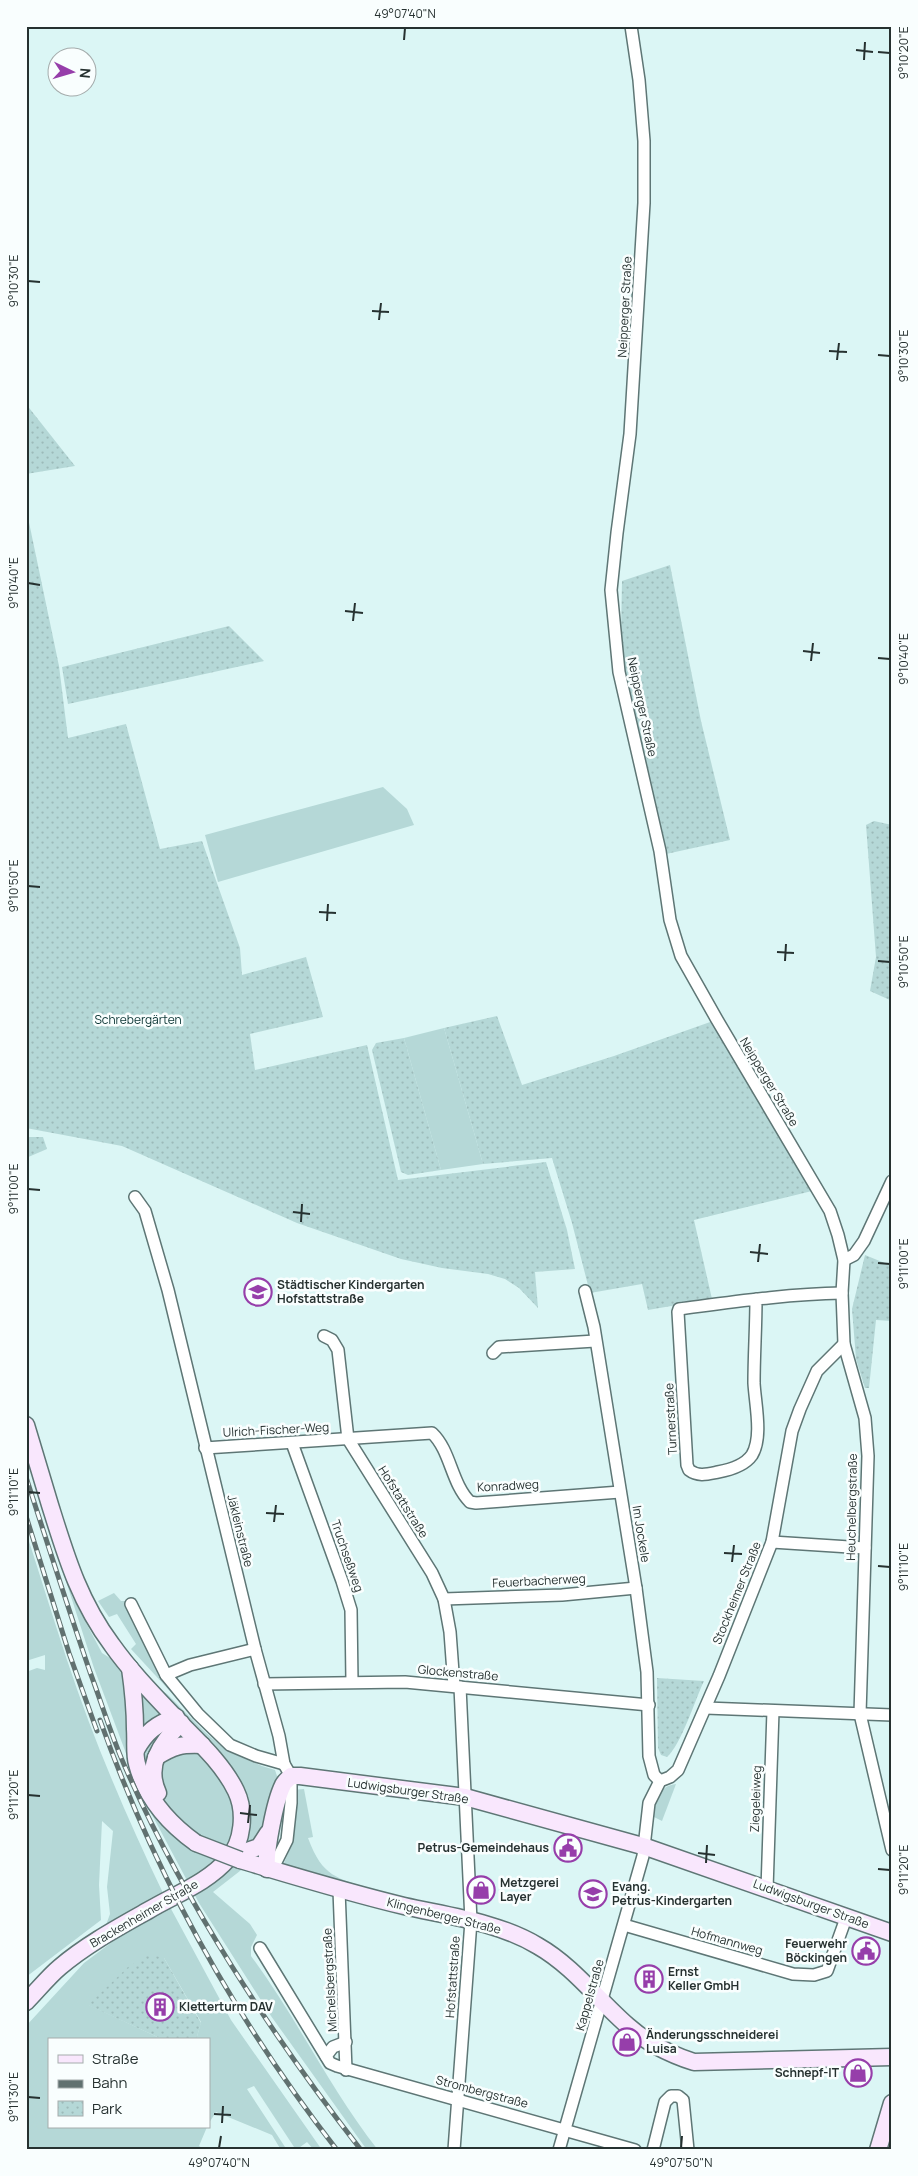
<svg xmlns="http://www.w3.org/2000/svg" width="918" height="2176" font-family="Manrope,sans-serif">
	<defs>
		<pattern id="park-dots" width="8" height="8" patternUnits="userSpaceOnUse" patternTransform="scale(1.25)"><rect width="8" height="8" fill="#b5d8d7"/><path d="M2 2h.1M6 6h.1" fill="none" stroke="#9cbab9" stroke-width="1.8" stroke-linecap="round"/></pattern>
	</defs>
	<rect width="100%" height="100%" fill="#dbf6f5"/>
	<g fill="#b5d8d7">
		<polygon points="383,787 407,809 414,825 218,882 205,835"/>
		<polygon points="444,1028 483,1164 441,1170 404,1038"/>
		<path d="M26 1445 72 1596 102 1653 167 1694 205 1732 227 1751 262 1766 275 1770 280 1785 263 1853 213 1892 250 1924 257 1935 251 1947V1956C297 2018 330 2089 378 2150H367L271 2016 199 1903 142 1796 94 1668 26 1457Z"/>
		<path d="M26 1532C40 1575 53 1618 67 1660 93 1739 127 1818 163 1893L106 1925 110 1914 107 1887 113 1831 102 1821 99 1885 101 1920 26 1977V1672L37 1668 45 1670V1655L26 1661Z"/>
		<polygon points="114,1593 121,1601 127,1601 192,1715 131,1649 136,1644 117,1614 109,1617 98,1601"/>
		<path d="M676 1784 662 1821 652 1816C652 1800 660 1786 676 1784Z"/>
		<path d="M304 1789 313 1837 308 1838C323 1878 336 1877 373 1890L281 1870 293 1842V1790Z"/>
		<polygon points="170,1907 231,2020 322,2150 314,2150 307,2142 296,2150 254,2086 247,2089 287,2150 281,2150 272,2135 216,2112 209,2123 209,2040 196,2040 201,2022 164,1958 89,2005 164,2040 49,2040 49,2127 207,2127 199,2146 205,2150 26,2150 26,2026 84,1963 116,1939"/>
	</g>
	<g fill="url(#park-dots)">
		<polygon points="26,404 75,466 26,474"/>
		<polygon points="26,508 59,666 68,738 126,724 160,849 202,841 240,948 242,975 306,957 323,1017 250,1034 255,1070 367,1045 398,1180 546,1162 567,1230 575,1269 535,1272 538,1308 519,1288 505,1279 488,1274 442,1268 401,1259 297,1223 122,1146 26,1128"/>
		<polygon points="670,565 701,721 730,840 666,854 624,673 621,634 622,581"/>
		<polygon points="229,626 264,661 68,704 62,667"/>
		<polygon points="874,821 892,825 892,1001 870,991 876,957 866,825"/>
		<polygon points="497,1016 522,1085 614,1056 713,1021 812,1191 694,1220 712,1299 648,1310 642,1284 590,1293 572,1223 552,1158 483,1164 444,1028"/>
		<polygon points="404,1038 441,1170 408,1175 401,1172 372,1050 376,1043"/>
		<polygon points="26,1137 43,1137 47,1149 26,1158"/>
		<polygon points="865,1255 892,1266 892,1321 876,1320 869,1388 865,1388 856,1359 852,1309"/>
		<path d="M657 1678 704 1681C695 1700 681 1745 667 1757L661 1755 658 1748Z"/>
		<polygon points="149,1954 164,1958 201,2023 196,2040 164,2040 88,2005 128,1967"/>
	</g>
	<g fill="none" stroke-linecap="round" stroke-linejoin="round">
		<g stroke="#5e7675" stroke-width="14">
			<g id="street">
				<polyline points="631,26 639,80 644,141 644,203 630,434 617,533 611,590 619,672 660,851 670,920 681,956 716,1018 830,1211 838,1235 844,1260 842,1293 844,1344 865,1418 868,1456 860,1714 892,1850"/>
				<polyline points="135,1197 145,1211 168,1290 255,1649 279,1736 284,1764 291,1776 291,1803 287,1840 276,1862 267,1869"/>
				<polyline points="844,1260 854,1255 864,1241 892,1181"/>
				<polyline points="585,1291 594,1327 636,1588 647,1672 649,1756 654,1775 660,1781"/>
				<path d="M756 1299C756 1327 754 1355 754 1383 755 1403 763 1437 752 1455 745 1465 729 1470 718 1472 708 1474 698 1477 689 1470L687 1465 678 1312 679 1309C733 1302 787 1294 842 1293"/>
				<polyline points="324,1336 332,1340 338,1350 348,1439 432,1573 444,1599 450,1632 454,1686"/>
				<polyline points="493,1353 499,1347 595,1341"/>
				<polyline points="292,1443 342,1581 351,1610 352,1682"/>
				<path d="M205 1448 432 1433C451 1451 451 1483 470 1502L476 1503 620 1492"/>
				<polyline points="772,1542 865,1548"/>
				<polyline points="444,1599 562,1595 636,1588"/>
				<polyline points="131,1604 166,1675 198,1714 230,1745 256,1756 284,1764"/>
				<polyline points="166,1675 190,1665 255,1649"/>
				<polyline points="264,1684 405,1682 649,1705"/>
				<polyline points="706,1708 892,1715"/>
				<polyline points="767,1889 773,1711"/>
				<polyline points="339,1890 346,2070"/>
				<polyline points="624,1925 793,1974 814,1975 827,1971 846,1918"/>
				<polyline points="260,1948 330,2063 337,2066 635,2150"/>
				<polyline points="326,2056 333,2047 346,2042"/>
				<polyline points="454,2150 471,1921 460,1687"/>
				<polyline points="559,2150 643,1856 649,1803 660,1781 670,1777 678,1770 719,1676 772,1542 792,1431 800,1409 817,1371 844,1344"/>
				<polyline points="653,2150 665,2102 671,2096 678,2096 683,2100 688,2150"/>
			</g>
		</g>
		<g stroke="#5e7675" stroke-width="19">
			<g id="secondary">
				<path d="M26 1425C34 1452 42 1478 50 1505 66 1556 79 1601 112 1645 134 1676 161 1702 187 1730 205 1748 225 1768 236 1791 246 1812 243 1842 228 1859 207 1883 176 1894 149 1910 119 1927 87 1944 60 1967 48 1977 37 1991 26 2002"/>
				<path d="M130 1668C133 1689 135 1709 135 1729 136 1740 134 1754 137 1764 146 1798 168 1823 196 1843"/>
				<path d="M136 1750C146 1732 156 1724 176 1717"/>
				<path d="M156 1757C174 1746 181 1744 202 1745"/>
				<path d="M158 1793C145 1765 161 1743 181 1723"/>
				<polyline points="244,1852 259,1847 268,1833"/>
				<path d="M240 1860C294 1876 349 1893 404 1906 448 1916 498 1922 538 1946 573 1966 598 2000 628 2026 647 2043 669 2054 694 2062L892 2057"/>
				<path d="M267 1869C265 1851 275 1801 283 1785 284 1782 288 1779 291 1776H300L465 1797 646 1847 892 1933"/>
				<polyline points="878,2150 892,2103"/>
			</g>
		</g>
		<use href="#street" stroke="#fff" stroke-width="11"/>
		<use href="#secondary" stroke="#f9e7fd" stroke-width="16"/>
		<g stroke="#617170" stroke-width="5">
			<g id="rail">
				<path d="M26 1477C47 1542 68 1608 90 1672 102 1704 112 1738 126 1769 184 1901 272 2036 361 2150"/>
				<polyline points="26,1516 69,1653 97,1731"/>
				<path d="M100 1720C155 1875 236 2020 337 2150"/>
			</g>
		</g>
		<use href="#rail" stroke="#f9fefe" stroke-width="3" stroke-dasharray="9" stroke-linecap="butt"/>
		<g stroke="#5e7675" stroke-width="19" stroke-linecap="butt">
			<polyline id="secondary-bridge" points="196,1843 240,1860"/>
		</g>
		<use href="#secondary-bridge" stroke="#f9e7fd" stroke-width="16"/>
	</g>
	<path fill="none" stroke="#263130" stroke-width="2" d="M404 40 405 28M856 50 873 52M878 52 890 53M864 60 865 42M28 281 40 282M372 311 389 312M379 320 381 303M829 351 847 352M878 355 890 356M837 360 839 343M28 583 40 585M345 611 363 613M353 621 355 603M803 651 820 653M878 658 890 659M811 661 813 643M28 886 40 887M319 912 336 913M327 921 328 904M777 952 794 953M785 961 786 944M878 961 890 962M28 1189 40 1190M293 1212 310 1214M301 1222 302 1204M750 1252 768 1254M758 1262 760 1244M878 1263 890 1264M28 1492 40 1493M266 1513 284 1514M274 1522 276 1505M724 1553 742 1554M732 1562 734 1545M878 1566 890 1567M28 1795 40 1796M240 1813 257 1815M248 1823 250 1805M698 1853 715 1855M706 1863 707 1845M878 1869 890 1870M28 2097 40 2098M214 2114 231 2115M222 2123 223 2106M219 2148 221 2136M681 2148 682 2136"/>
	<defs>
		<g id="school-ring" transform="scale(1.4375)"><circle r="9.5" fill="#f9fefe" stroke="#963eaa" stroke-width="1.5"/><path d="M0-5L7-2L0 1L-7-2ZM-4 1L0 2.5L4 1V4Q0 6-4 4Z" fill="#963eaa"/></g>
		<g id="civic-ring" transform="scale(1.4375)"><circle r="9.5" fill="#f9fefe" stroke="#963eaa" stroke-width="1.5"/><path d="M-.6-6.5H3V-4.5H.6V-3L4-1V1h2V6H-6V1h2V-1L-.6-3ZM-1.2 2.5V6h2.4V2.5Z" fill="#963eaa"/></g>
		<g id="shop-ring" transform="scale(1.4375)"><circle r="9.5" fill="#f9fefe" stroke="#963eaa" stroke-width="1.5"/><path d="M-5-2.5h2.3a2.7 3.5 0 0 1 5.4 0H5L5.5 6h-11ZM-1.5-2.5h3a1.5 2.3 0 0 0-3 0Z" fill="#963eaa"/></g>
		<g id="building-ring" transform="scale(1.4375)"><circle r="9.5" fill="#f9fefe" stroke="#963eaa" stroke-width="1.5"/><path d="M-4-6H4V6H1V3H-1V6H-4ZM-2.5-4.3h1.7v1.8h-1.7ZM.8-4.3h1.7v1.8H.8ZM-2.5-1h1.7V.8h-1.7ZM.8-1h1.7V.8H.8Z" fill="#963eaa"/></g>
	</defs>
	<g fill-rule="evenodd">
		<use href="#school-ring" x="258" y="1292"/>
		<use href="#civic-ring" x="568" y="1848"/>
		<use href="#shop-ring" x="481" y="1890"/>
		<use href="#school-ring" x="593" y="1894"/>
		<use href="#civic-ring" x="866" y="1951"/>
		<use href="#building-ring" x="649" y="1979"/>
		<use href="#building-ring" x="160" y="2007"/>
		<use href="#shop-ring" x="627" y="2042"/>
		<use href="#shop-ring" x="858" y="2073"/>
	</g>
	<g text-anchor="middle" stroke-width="5" stroke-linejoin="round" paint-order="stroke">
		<g font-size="12" fill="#263130" stroke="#f9fefe">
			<text transform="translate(625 307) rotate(-87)" y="4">Neipperger Straße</text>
			<text transform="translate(642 707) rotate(78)" y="4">Neipperger Straße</text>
			<text transform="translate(769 1082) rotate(59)" y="4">Neipperger Straße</text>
			<text transform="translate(671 1419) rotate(-93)" y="4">Turnerstraße</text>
			<text transform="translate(276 1430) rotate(-3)" y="4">Ulrich-Fischer-Weg</text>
			<text transform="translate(508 1486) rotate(-3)" y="4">Konradweg</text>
			<text transform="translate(403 1502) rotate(58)" y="4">Hofstattstraße</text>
			<text transform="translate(852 1507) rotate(-89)" y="4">Heuchelbergstraße</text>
			<text transform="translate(240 1531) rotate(76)" y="4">Jäkleinstraße</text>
			<text transform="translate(641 1534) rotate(81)" y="4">Im Jockele</text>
			<text transform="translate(347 1556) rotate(71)" y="4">Truchseßweg</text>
			<text transform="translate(539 1581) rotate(-3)" y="4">Feuerbacherweg</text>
			<text transform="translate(737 1593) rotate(-68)" y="4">Stockheimer Straße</text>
			<text transform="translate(458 1673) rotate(5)" y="4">Glockenstraße</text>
			<text transform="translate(408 1791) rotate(8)" y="4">Ludwigsburger Straße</text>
			<text transform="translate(756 1799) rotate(-88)" y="4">Ziegeleiweg</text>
			<text transform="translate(811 1904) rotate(20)" y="4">Ludwigsburger Straße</text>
			<text transform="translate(144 1914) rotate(-30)" y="4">Brackenheimer Straße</text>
			<text transform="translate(444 1916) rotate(14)" y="4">Klingenberger Straße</text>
			<text transform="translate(727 1941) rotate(16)" y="4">Hofmannweg</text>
			<text transform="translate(453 1977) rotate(-86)" y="4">Hofstattstraße</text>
			<text transform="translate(330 1980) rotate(-93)" y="4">Michelsbergstraße</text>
			<text transform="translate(590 1995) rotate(-74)" y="4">Kappelstraße</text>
			<text transform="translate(482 2092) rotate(15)" y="4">Strombergstraße</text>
		</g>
		<g font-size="12" fill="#0b3534" stroke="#f9fefe">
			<text x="138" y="1024">Schrebergärten</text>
		</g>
		<g font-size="12" font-weight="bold" fill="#263130" stroke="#f9fefe" text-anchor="start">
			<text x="277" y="1289">Städtischer Kindergarten<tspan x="277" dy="14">Hofstattstraße</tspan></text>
			<text x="549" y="1852" text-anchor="end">Petrus-Gemeindehaus</text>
			<text x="500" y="1887">Metzgerei<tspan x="500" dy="14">Layer</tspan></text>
			<text x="612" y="1891">Evang.<tspan x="612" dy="14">Petrus-Kindergarten</tspan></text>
			<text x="847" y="1948" text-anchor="end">Feuerwehr<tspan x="847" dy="14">Böckingen</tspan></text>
			<text x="668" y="1976">Ernst<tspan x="668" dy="14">Keller GmbH</tspan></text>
			<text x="179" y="2011">Kletterturm DAV</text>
			<text x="646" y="2039">Änderungsschneiderei<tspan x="646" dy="14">Luisa</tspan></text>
			<text x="839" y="2077" text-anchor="end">Schnepf-IT</text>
		</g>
	</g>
	<rect width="918" height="2176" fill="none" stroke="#f9fefe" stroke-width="55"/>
	<rect x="48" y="2038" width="162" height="90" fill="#f9fefe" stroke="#a5acac"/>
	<rect x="58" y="2055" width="25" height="8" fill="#f9e7fd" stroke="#a5acac"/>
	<text x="92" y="2064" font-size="15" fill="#263130">Straße</text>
	<rect x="58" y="2080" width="25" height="8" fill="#617170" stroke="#a5acac"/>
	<text x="92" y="2088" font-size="15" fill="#263130">Bahn</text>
	<rect x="58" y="2101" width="25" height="15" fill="url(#park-dots)" stroke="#a5acac"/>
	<text x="92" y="2114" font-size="15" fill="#263130">Park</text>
	<g transform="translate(72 72) rotate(95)"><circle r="24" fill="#f9fefe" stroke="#a5acac"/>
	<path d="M0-4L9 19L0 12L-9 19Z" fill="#963eaa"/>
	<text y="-8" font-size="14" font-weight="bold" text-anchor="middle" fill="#263130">N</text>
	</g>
	<rect x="28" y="28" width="862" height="2120" fill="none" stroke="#263130" stroke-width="2"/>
	<g font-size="12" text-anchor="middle" fill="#263130">
		<text x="405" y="18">49°07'40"N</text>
		<text transform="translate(904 53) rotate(-90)" y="4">9°10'20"E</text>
		<text transform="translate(14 281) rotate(-90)" y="4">9°10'30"E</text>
		<text transform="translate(904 356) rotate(-90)" y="4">9°10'30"E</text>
		<text transform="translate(14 583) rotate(-90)" y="4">9°10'40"E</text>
		<text transform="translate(904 659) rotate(-90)" y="4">9°10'40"E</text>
		<text transform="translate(14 886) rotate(-90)" y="4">9°10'50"E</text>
		<text transform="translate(904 962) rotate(-90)" y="4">9°10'50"E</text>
		<text transform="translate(14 1189) rotate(-90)" y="4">9°11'00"E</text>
		<text transform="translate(904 1264) rotate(-90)" y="4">9°11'00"E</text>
		<text transform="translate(14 1492) rotate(-90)" y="4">9°11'10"E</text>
		<text transform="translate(904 1567) rotate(-90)" y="4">9°11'10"E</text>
		<text transform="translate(14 1795) rotate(-90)" y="4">9°11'20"E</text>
		<text transform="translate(904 1870) rotate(-90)" y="4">9°11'20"E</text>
		<text transform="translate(14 2097) rotate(-90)" y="4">9°11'30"E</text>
		<text x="219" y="2167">49°07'40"N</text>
		<text x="681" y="2167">49°07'50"N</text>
	</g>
</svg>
